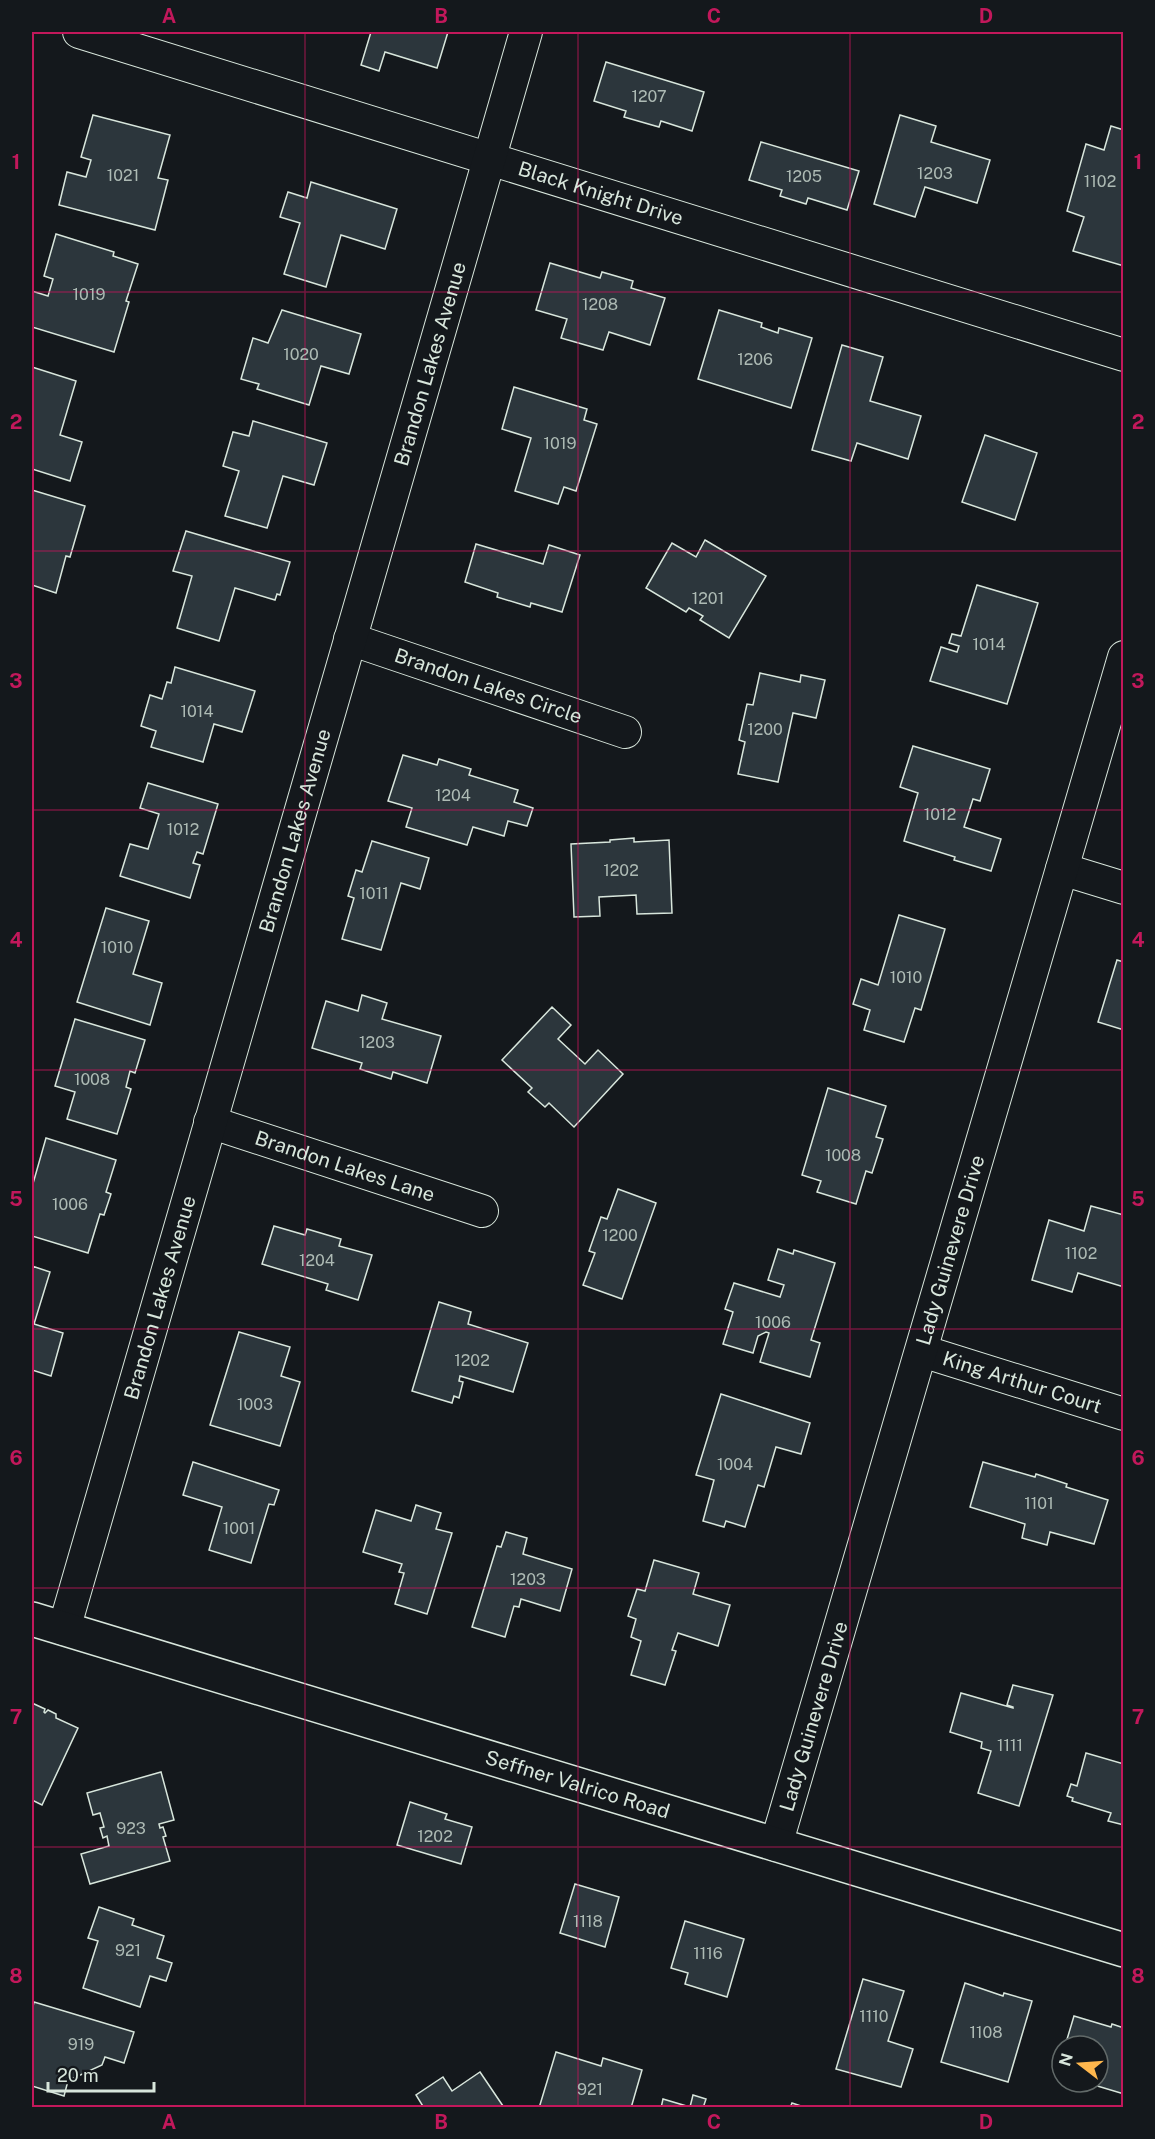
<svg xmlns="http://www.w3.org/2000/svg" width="1155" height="2139" font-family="'Public Sans',sans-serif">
	<rect width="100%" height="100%" fill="#14181c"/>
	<g fill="#2c363c" stroke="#d8e6dc" stroke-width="1.5">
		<polygon points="371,32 448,32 437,68 385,52 379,71 361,65"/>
		<polygon points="606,62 704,92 692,131 661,121 659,127 624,117 626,111 594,101"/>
		<polygon points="93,115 170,135 158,178 168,180 155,230 59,205 67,172 86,177 91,160 81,157"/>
		<polygon points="900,115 936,126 931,142 990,160 977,203 925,187 915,217 874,204"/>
		<polygon points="1111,126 1124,130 1124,266 1073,251 1084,217 1067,211 1086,144 1104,150"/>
		<polygon points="761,142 859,171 847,210 808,198 806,204 780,196 782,190 749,180"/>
		<polygon points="311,182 397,209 385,249 341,235 326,287 284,274 300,223 280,217 288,192 307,198"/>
		<polygon points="56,234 114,252 113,256 138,264 126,301 129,302 114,352 32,327 32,291 48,296 53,279 44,276"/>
		<polygon points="550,263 600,278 602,272 633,281 631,288 665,298 650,345 609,332 603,350 561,338 567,319 536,310"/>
		<polygon points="282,310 361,334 349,374 321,366 309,405 257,389 259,384 241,379 253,338 268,343"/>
		<polygon points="719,310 762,323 761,327 778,333 779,328 812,338 791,408 698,379"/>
		<polygon points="842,345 883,357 870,401 921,416 908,459 857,443 851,461 812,450"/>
		<polygon points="32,367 76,381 60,435 82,442 70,481 32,469"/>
		<polygon points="514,387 587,409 584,420 597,424 576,491 564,487 558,504 515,491 531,438 502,429"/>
		<polygon points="253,421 327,443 314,485 283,476 267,528 225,516 239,471 223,466 233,432 249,436"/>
		<polygon points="985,435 1037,453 1015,520 962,502"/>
		<polygon points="32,490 85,506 70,557 66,556 56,593 32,585"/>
		<polygon points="186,531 290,562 280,595 277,594 275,600 235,588 219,641 177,628 192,576 173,571"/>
		<polygon points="705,540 766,576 729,638 700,620 703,616 689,608 686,612 646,588 672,543 696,557"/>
		<polygon points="476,544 543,564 549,545 580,555 562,612 531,603 530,607 497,597 498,593 465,582"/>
		<polygon points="977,585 1038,603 1007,704 930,681 941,647 957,652 959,646 949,643 952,634 961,636"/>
		<polygon points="175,667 255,691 242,732 214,724 203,762 151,747 156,731 141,726 150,695 162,699 167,682 171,683"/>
		<polygon points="760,673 800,682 801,675 825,680 816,718 793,713 778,782 738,774 745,742 739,740 747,704 753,705"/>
		<polygon points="913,746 990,769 980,801 973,799 964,827 1001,839 991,871 954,860 955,857 904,841 918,793 900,787"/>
		<polygon points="403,755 437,765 439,759 471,769 469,775 518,790 514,802 533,808 527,826 508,821 504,836 473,827 467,845 406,827 412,808 388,801"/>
		<polygon points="148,783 218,804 203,854 197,852 193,863 200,865 190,898 120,876 130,844 148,849 159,814 140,808"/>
		<polygon points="634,838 634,842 669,840 672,913 637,914 636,895 599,897 600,916 574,917 571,844 610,842 610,840"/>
		<polygon points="372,841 429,858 420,889 401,883 381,950 342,939 354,898 348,896 356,870 362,872"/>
		<polygon points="106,908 149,921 133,974 162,983 150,1025 77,1002"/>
		<polygon points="899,915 945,929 921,1010 915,1008 904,1042 864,1030 870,1010 853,1004 861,979 878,985"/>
		<polygon points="1117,960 1124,962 1124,1030 1098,1022"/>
		<polygon points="362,995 387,1003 382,1019 441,1036 427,1083 393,1072 391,1079 360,1069 362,1063 312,1048 326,1001 358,1011"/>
		<polygon points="552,1007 571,1025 558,1039 585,1064 598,1050 623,1074 574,1127 549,1103 545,1107 528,1092 532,1088 502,1060"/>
		<polygon points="75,1019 145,1040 135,1073 130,1071 126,1087 131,1089 117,1134 67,1119 75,1092 55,1086"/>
		<polygon points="828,1088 886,1106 876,1137 883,1139 872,1173 866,1171 856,1204 817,1192 821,1181 802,1175"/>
		<polygon points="46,1138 116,1160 106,1192 111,1194 104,1215 100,1214 88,1253 32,1236 32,1187"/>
		<polygon points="618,1189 656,1203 622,1299 583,1285 595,1253 589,1251 601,1217 607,1219"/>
		<polygon points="1091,1206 1124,1215 1122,1234 1124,1234 1124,1287 1078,1273 1072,1292 1032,1280 1049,1220 1084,1231"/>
		<polygon points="274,1226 305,1235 307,1229 341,1239 339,1246 372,1255 358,1300 326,1290 328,1284 262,1264"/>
		<polygon points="778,1249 793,1254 794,1250 835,1263 811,1340 820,1343 810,1377 760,1362 769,1333 766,1332 758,1336 753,1353 723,1344 733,1312 725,1309 734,1283 780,1297 784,1285 768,1280"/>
		<polygon points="32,1266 50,1272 34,1324 63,1333 51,1376 32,1370"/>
		<polygon points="439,1302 471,1312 468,1324 528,1343 513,1392 460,1376 459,1381 463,1382 459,1398 454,1396 452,1403 412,1391"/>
		<polygon points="239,1332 290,1347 281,1376 300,1382 280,1446 210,1425"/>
		<polygon points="721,1394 810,1423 801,1454 776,1447 764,1487 758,1485 745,1527 726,1521 724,1527 703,1521 714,1480 696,1475"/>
		<polygon points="193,1462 279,1490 274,1505 269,1504 251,1563 209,1550 222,1507 183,1495"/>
		<polygon points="983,1462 1035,1477 1036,1474 1067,1484 1066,1487 1108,1500 1094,1544 1050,1532 1047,1545 1022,1538 1025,1524 970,1507"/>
		<polygon points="416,1505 441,1513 436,1529 452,1533 427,1614 395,1604 404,1573 399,1572 402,1564 363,1552 376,1510 411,1521"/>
		<polygon points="506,1532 527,1538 523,1554 572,1569 560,1611 521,1599 519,1607 514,1606 505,1637 472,1627 497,1546 501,1547"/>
		<polygon points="654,1560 699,1573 693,1594 730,1605 718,1646 678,1633 672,1650 676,1651 665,1685 631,1675 641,1641 631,1637 636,1619 628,1616 637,1589 645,1591"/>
		<polygon points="1013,1685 1053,1695 1019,1806 978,1793 991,1751 981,1748 982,1742 950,1732 961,1693 1013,1708 1013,1707 1007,1705"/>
		<polygon points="32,1703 45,1709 44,1712 45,1713 48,1710 56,1714 56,1718 78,1728 42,1805 32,1800"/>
		<polygon points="1086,1753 1124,1764 1124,1825 1108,1821 1111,1813 1072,1801 1073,1798 1067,1796 1071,1784 1077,1786"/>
		<polygon points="161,1772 174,1820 159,1824 160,1828 163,1827 166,1836 163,1837 170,1861 90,1884 81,1854 109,1846 107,1836 103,1838 100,1828 104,1827 100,1813 93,1815 87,1793"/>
		<polygon points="410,1802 447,1814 445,1819 472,1827 461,1864 397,1845"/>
		<polygon points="575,1884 619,1897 605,1947 560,1933"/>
		<polygon points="99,1907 134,1919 132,1925 164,1936 157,1958 172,1963 166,1981 150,1976 140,2007 83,1988 98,1941 88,1938"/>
		<polygon points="685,1921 744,1939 727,1997 685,1984 688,1973 671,1968"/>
		<polygon points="863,1979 904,1991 888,2041 913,2049 901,2087 836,2069"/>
		<polygon points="965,1983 1003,1996 1004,1993 1032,2001 1008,2082 941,2062"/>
		<polygon points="34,2002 134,2032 124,2063 105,2057 102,2065 74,2078 69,2077 64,2096 32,2086 32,2011"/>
		<polygon points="1074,2016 1111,2027 1112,2024 1124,2028 1124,2094 1084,2082 1098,2082 1098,2046 1065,2046"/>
		<polygon points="556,2052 601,2066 603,2058 642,2070 631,2108 539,2108"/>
		<polygon points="1062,2056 1062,2075 1057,2074"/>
		<polygon points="480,2072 503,2106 501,2108 424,2108 416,2095 443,2077 452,2091"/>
		<polygon points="693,2095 706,2099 703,2108 661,2108 663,2099 690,2107"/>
		<polygon points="792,2103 807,2108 790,2108"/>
	</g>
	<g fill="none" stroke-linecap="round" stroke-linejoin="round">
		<g stroke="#d8e6dc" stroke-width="34">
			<g id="minor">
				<path id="s1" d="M79 32 1124 355"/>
				<path id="s2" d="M350 639 625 732"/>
				<polyline points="1062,869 1124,888"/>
				<path id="s3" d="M210 1122 482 1211"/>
				<path id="s4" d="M922 1351 1124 1414"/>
				<path id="s5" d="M64 1629 526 32"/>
				<path id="s6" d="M776 1845 1124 657"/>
			</g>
		</g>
		<g stroke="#d8e6dc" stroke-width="36">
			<g id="tertiary">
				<path id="s7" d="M32 1619 1124 1950"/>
			</g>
		</g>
		<use href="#minor" stroke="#14181c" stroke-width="32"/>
		<use href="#tertiary" stroke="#14181c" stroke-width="33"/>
	</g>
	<path fill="none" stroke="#c2185b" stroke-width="1.5" stroke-opacity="0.55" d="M305 32V2108M578 32V2108M850 32V2108M32 292H1124M32 551H1124M32 810H1124M32 1070H1124M32 1329H1124M32 1588H1124M32 1847H1124"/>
	<g text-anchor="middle" stroke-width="4.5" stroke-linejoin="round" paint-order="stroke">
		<g font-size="16" fill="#adbab4">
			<text x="649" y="102">1207</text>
			<text x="935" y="179">1203</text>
			<text x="123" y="181">1021</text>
			<text x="804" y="182">1205</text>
			<text x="1100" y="187">1102</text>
			<text x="89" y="300">1019</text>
			<text x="600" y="310">1208</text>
			<text x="301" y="360">1020</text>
			<text x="755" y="365">1206</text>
			<text x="560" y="449">1019</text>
			<text x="708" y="604">1201</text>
			<text x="989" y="650">1014</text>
			<text x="197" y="717">1014</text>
			<text x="765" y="735">1200</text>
			<text x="453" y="801">1204</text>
			<text x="940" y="820">1012</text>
			<text x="183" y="835">1012</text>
			<text x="621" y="876">1202</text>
			<text x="374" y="899">1011</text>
			<text x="117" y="953">1010</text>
			<text x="906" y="983">1010</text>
			<text x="377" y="1048">1203</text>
			<text x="92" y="1085">1008</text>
			<text x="843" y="1161">1008</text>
			<text x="70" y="1210">1006</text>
			<text x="620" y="1241">1200</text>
			<text x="1081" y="1259">1102</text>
			<text x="317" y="1266">1204</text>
			<text x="773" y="1328">1006</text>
			<text x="472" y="1366">1202</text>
			<text x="255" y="1410">1003</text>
			<text x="735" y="1470">1004</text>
			<text x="1039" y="1509">1101</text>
			<text x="239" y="1534">1001</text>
			<text x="528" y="1585">1203</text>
			<text x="1010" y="1751">1111</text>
			<text x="131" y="1834">923</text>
			<text x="435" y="1842">1202</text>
			<text x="588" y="1927">1118</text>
			<text x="128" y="1956">921</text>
			<text x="708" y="1959">1116</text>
			<text x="874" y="2022">1110</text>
			<text x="986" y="2038">1108</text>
			<text x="81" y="2050">919</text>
			<text x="590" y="2095">921</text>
		</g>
		<g font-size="20" fill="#d8e6dc" stroke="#14181c">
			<text dy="7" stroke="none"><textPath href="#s1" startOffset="546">Black Knight Drive</textPath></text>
			<text dy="7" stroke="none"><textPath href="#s5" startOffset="1317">Brandon Lakes Avenue</textPath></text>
			<text dy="7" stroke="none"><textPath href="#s2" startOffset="146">Brandon Lakes Circle</textPath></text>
			<text dy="7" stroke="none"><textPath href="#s5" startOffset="831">Brandon Lakes Avenue</textPath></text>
			<text dy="7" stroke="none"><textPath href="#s3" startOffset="142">Brandon Lakes Lane</textPath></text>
			<text dy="7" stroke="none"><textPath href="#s6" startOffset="620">Lady Guinevere Drive</textPath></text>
			<text dy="7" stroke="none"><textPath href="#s5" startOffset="345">Brandon Lakes Avenue</textPath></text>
			<text dy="7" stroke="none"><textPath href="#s4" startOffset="105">King Arthur Court</textPath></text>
			<text dy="7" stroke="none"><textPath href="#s6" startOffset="134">Lady Guinevere Drive</textPath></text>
			<text dy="7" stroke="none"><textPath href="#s7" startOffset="570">Seffner Valrico Road</textPath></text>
		</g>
	</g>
	<rect width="1155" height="2139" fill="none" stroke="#14181c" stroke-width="66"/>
	<g transform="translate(1080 2064) rotate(287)"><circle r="28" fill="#14181c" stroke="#626a69" stroke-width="1.5"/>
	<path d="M0-4.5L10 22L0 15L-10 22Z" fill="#ffb74d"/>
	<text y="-9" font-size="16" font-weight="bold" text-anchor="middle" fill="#d8e6dc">N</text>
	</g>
	<path d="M48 2082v9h106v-9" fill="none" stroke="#d8e6dc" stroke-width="3"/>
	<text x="57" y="2082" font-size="18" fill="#d8e6dc" stroke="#14181c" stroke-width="4.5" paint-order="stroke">20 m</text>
	<rect x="33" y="33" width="1089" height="2073" fill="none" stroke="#c2185b" stroke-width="2"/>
	<g font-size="20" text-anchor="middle" font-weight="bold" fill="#c2185b">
		<text x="169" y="23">A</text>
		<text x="441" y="23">B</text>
		<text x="714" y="23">C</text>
		<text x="986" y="23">D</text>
		<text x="16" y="169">1</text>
		<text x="1138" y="169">1</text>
		<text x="16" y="429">2</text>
		<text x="1138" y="429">2</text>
		<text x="16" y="688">3</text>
		<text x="1138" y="688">3</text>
		<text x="16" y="947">4</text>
		<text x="1138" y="947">4</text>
		<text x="16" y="1206">5</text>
		<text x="1138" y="1206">5</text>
		<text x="16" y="1465">6</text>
		<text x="1138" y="1465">6</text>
		<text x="16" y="1724">7</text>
		<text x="1138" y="1724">7</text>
		<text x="16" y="1983">8</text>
		<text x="1138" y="1983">8</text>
		<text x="169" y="2129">A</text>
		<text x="441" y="2129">B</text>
		<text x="714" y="2129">C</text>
		<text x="986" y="2129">D</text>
	</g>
</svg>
